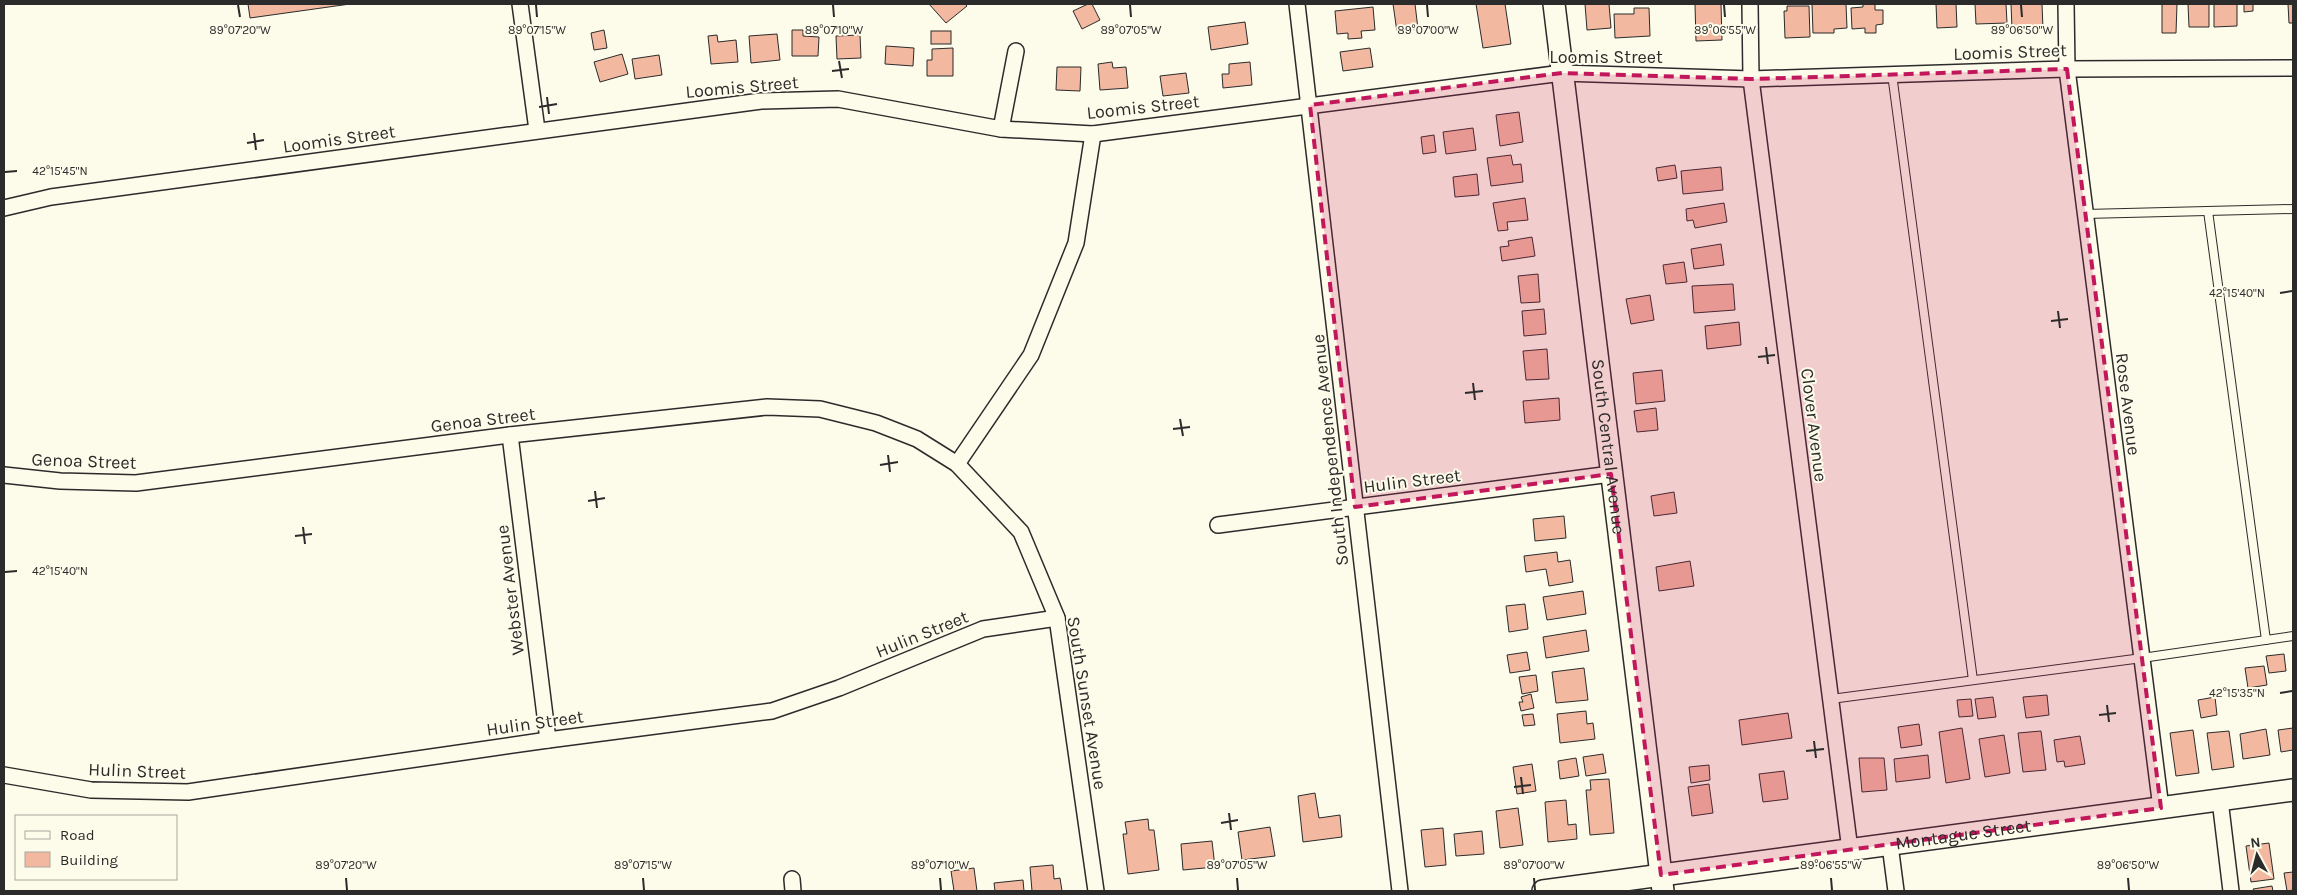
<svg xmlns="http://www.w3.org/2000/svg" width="2297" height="895" font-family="Karla,sans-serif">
	<rect width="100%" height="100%" fill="#fdfbea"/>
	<g fill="#f2b8a0" stroke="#2b2b2b">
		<polygon points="248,4 350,4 250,18"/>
		<polygon points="929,4 965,4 967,6 946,23"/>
		<polygon points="1088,4 1092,4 1100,20 1082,29 1073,11"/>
		<polygon points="1393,4 1415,4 1418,29 1397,32"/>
		<polygon points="1476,4 1505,4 1511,44 1483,48"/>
		<polygon points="1585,4 1609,4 1611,28 1587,30"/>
		<polygon points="1695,4 1721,4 1722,40 1696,41"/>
		<polygon points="1812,4 1846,4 1847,28 1834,29 1834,33 1813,33"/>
		<polygon points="1863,4 1875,4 1875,10 1883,10 1883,24 1876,25 1876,33 1865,33 1865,28 1852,29 1851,8 1863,7"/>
		<polygon points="1936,4 1956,4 1957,27 1937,28"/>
		<polygon points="1975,4 2006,4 2007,23 1976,24"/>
		<polygon points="2011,4 2042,4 2043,29 2012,29"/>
		<polygon points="2162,4 2177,4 2176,33 2162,33"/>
		<polygon points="2188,4 2209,4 2209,27 2189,27"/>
		<polygon points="2214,4 2237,4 2237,26 2214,27"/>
		<polygon points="2244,4 2253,4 2253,11 2244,12"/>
		<polygon points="2288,4 2293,4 2293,23 2289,23"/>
		<polygon points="1787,6 1809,6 1810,37 1785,38 1784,11 1787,11"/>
		<polygon points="1373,7 1375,30 1361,31 1362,38 1348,39 1348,33 1337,34 1335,11"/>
		<polygon points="1634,8 1649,8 1650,36 1615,38 1614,14 1634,14"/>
		<polygon points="1245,22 1248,44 1211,50 1208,27"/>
		<polygon points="604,30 607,48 594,50 591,33"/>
		<polygon points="792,30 803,30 803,36 819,37 818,56 792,56"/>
		<rect x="931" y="31" width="20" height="13"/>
		<polygon points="777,34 780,60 751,63 749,36"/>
		<polygon points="717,35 718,42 736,40 738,62 711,64 708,36"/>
		<polygon points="860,35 861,58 837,59 836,36"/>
		<polygon points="886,46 914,48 913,66 885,64"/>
		<polygon points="953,48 953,76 927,76 927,60 932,60 932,49"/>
		<polygon points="1370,48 1373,67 1343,71 1340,52"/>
		<polygon points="622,54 628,74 600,82 594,62"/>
		<polygon points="659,55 662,75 635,79 632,59"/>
		<polygon points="1112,62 1113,68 1126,67 1128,88 1100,90 1098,64"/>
		<polygon points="1250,62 1252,85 1223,88 1222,74 1229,74 1229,64"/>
		<polygon points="1057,67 1081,67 1080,91 1056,90"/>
		<polygon points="1186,73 1189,93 1163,96 1160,76"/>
		<polygon points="1519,112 1523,142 1500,146 1496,115"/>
		<polygon points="1473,128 1476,150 1446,154 1443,132"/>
		<polygon points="1434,135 1436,152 1423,154 1421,137"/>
		<polygon points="1511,155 1513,165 1521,164 1523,182 1491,186 1487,158"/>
		<polygon points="1675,165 1677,178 1658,181 1656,168"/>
		<polygon points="1721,167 1723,190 1683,194 1681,171"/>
		<polygon points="1477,174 1479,195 1455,197 1453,177"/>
		<polygon points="1525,198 1528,220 1507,222 1508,230 1498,231 1493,203"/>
		<polygon points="1724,203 1727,222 1695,228 1693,220 1687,221 1686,209"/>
		<polygon points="1532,237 1535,256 1502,261 1500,247 1509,246 1508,241"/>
		<polygon points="1721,244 1724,265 1694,269 1691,249"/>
		<polygon points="1684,262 1687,282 1666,284 1663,265"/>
		<polygon points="1538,274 1540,302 1521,303 1518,276"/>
		<polygon points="1733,284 1735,310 1694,313 1692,286"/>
		<polygon points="1650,295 1654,320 1631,324 1626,299"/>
		<polygon points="1544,309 1546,334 1524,336 1522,311"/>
		<polygon points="1739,322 1741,345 1707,349 1705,326"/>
		<polygon points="1547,349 1549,379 1526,380 1523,351"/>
		<polygon points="1662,370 1665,401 1636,404 1633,373"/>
		<polygon points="1559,398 1560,420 1525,423 1523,401"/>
		<polygon points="1656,408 1658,430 1637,432 1634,411"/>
		<polygon points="1674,492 1677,513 1654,516 1651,496"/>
		<polygon points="1564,516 1566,538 1535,541 1533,519"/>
		<polygon points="1557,552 1558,562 1570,560 1573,582 1549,586 1546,569 1526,572 1524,556"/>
		<polygon points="1690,561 1694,586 1659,591 1656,567"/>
		<polygon points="1583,591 1586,614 1547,620 1543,597"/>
		<polygon points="1525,604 1528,629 1509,632 1506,606"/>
		<polygon points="1586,630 1589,651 1546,658 1543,637"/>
		<polygon points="1527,652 1530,670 1510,673 1507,655"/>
		<polygon points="2284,654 2286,671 2269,673 2266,656"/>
		<polygon points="2264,666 2267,685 2248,688 2245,668"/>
		<polygon points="1584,668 1588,700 1556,703 1552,672"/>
		<polygon points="1536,675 1538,691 1522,694 1519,677"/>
		<polygon points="1531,694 1534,708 1521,711 1519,702 1523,702 1521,697"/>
		<polygon points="2047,695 2049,715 2026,718 2023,697"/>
		<polygon points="1993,697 1996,717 1978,719 1975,699"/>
		<polygon points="2215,697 2217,715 2201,718 2198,700"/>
		<polygon points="1971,699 1973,716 1959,717 1957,700"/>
		<polygon points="1586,711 1587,724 1593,723 1595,739 1560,743 1557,714"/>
		<polygon points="1788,713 1792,738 1742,745 1739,720"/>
		<polygon points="1533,714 1535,725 1524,726 1522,715"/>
		<polygon points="1919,724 1922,745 1901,748 1898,727"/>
		<polygon points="1962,728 1970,779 1946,783 1939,732"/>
		<polygon points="2293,728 2293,750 2281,752 2278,730"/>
		<polygon points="2266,729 2270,755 2243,759 2240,734"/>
		<polygon points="2193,730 2199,773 2176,776 2170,733"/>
		<polygon points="2041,731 2046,770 2023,772 2018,733"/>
		<polygon points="2229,731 2234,767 2212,770 2207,733"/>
		<polygon points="2004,735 2010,773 1985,777 1979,739"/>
		<polygon points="2080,736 2085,764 2065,767 2064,761 2057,762 2054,740"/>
		<polygon points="1603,754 1606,773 1586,776 1583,757"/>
		<polygon points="1928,755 1930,778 1896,782 1894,759"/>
		<polygon points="1576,758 1579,776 1560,779 1558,761"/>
		<polygon points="1859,758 1884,758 1887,790 1862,792"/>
		<polygon points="1532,764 1536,791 1517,794 1513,767"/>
		<polygon points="1709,765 1710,780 1691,783 1689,767"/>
		<polygon points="1784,771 1788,799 1763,802 1759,774"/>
		<polygon points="1609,779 1614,833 1590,835 1586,790 1591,790 1590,780"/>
		<polygon points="1709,784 1713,813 1692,816 1688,787"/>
		<polygon points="1315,793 1319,818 1340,815 1342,837 1303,842 1298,796"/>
		<polygon points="1566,800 1568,825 1576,824 1577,839 1548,842 1545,802"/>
		<polygon points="1518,808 1523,845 1500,848 1496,811"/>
		<polygon points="1148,819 1149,830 1154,830 1159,870 1128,874 1123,834 1127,834 1125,822"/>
		<polygon points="1270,827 1275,856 1242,860 1238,832"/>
		<polygon points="1443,828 1446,865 1425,867 1421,830"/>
		<polygon points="1482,831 1484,854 1456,856 1454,834"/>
		<polygon points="1212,841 1215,867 1183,870 1181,844"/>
		<polygon points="2269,843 2274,879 2251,882 2246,846"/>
		<polygon points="1053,865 1054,879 1060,878 1062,891 1032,891 1030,867"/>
		<polygon points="974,868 977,891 954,891 951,871"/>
		<polygon points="2293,872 2293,890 2287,891 2284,873"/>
		<polygon points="1023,880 1024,891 995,891 994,883"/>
		<polygon points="2272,886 2273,891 2254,891 2253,889"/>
	</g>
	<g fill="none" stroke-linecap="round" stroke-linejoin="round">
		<g stroke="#2b2b2b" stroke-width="10">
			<g id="lane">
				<polyline points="1892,74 1973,680"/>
				<polyline points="2208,211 2266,640"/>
				<polyline points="2085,214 2293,209"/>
				<polyline points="1831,699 2142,658 2293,636"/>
			</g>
		</g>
		<g stroke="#2b2b2b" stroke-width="18">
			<g id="street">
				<polyline points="520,4 537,130"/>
				<polyline points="1297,4 1400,891"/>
				<polyline points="1750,4 1751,79 1850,850"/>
				<polyline points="2066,4 2067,69 2161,808"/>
				<polyline points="1001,129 1016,51"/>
				<polyline points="4,208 51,197 761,101 838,99 1001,129 1093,134 1562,73 1751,79 2067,69 2293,68"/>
				<polyline points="510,435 548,740"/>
				<polyline points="957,464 1031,355 1076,243 1093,134"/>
				<polyline points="4,475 60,481 136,483 510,435 767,407 820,409 876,423 917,439 957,464 1021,532 1057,618 1096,891"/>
				<polyline points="1218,525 1611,474"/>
				<polyline points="4,775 91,790 188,792 548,740 772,711 839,688 983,629 1057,618"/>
				<polyline points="2220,800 2231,891"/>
				<polyline points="1890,845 1896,891"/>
				<polyline points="792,879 793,891"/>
			</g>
		</g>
		<g stroke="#2b2b2b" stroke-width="24">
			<g id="secondary">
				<path id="s1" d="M1554 4 1663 891"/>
				<path id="s2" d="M1543 891 2293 790"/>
			</g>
		</g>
		<use href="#lane" stroke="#fdfbea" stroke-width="8"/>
		<use href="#street" stroke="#fdfbea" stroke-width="15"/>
		<use href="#secondary" stroke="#fdfbea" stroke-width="21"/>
	</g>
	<path fill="#c2185b" fill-opacity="0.2" stroke="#c2185b" stroke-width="4" stroke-dasharray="10 6" stroke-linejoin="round" d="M2067 69 2161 808 1661 875 1611 474 1355 507 1310 105 1562 73 1751 79Z"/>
	<path fill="none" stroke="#2b2b2b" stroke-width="2" d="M238 5 240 17M536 5 537 17M833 5 834 17M1130 5 1131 17M1427 5 1428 17M1724 5 1725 17M2021 5 2022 17M839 61 842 78M832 71 849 69M547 97 549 114M539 107 557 104M254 133 256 150M247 143 264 140M5 172 17 171M2280 293 2292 291M2058 311 2060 328M2051 321 2068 319M1766 347 1768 364M1758 357 1775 355M1473 383 1475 400M1465 393 1483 391M1180 419 1183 436M1173 429 1190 427M888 455 890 472M880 465 898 462M595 491 597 508M588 501 605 498M303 527 305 544M295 536 312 534M5 572 17 571M2280 693 2292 691M2107 705 2109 722M2099 715 2116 713M1814 741 1816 758M1806 751 1824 749M1521 777 1523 794M1514 787 1531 785M1229 813 1231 830M1221 823 1238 820M346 878 347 890M643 878 644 890M940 878 941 890M1237 878 1238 890M1534 878 1535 890M1831 878 1832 890M2128 878 2129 890"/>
	<g text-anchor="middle" stroke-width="4" stroke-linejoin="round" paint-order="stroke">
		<g font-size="18" fill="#2b2b2b" stroke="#fdfbea">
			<text transform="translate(2010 52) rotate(-2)" y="6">Loomis Street</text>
			<text x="1606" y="63">Loomis Street</text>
			<text transform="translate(742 87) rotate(-5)" y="6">Loomis Street</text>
			<text transform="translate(1143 107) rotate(-6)" y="6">Loomis Street</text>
			<text transform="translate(339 139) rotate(-8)" y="6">Loomis Street</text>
			<text transform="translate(2128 404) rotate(83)" y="6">Rose Avenue</text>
			<text transform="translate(483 420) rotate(-7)" y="6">Genoa Street</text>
			<text transform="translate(1814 425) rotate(83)" y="6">Clover Avenue</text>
			<text dy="6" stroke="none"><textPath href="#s1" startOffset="446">South Central Avenue</textPath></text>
			<text transform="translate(1330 450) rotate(-96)" y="6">South Independence Avenue</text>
			<text transform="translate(84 461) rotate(2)" y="6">Genoa Street</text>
			<text transform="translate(1412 481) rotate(-7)" y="6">Hulin Street</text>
			<text transform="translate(510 590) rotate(-97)" y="6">Webster Avenue</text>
			<text transform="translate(922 634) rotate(-22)" y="6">Hulin Street</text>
			<text transform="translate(1087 703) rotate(81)" y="6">South Sunset Avenue</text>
			<text transform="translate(535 723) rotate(-8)" y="6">Hulin Street</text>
			<text transform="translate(137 771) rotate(2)" y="6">Hulin Street</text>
			<text dy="6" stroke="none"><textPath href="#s2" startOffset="424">Montague Street</textPath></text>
		</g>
	</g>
	<g font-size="12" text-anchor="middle" fill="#2b2b2b" stroke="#fdfbea" stroke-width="4" stroke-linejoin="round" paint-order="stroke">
		<text x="240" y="34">89°07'20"W</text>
		<text x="537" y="34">89°07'15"W</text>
		<text x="834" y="34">89°07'10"W</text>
		<text x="1131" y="34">89°07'05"W</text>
		<text x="1428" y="34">89°07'00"W</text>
		<text x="1725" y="34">89°06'55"W</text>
		<text x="2022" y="34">89°06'50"W</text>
		<text x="60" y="175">42°15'45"N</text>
		<text x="2237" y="297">42°15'40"N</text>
		<text x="60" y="575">42°15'40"N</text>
		<text x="2237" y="697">42°15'35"N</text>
		<text x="346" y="869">89°07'20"W</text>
		<text x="643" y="869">89°07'15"W</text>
		<text x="940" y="869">89°07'10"W</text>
		<text x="1237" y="869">89°07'05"W</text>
		<text x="1534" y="869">89°07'00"W</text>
		<text x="1831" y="869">89°06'55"W</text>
		<text x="2128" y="869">89°06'50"W</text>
	</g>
	<rect width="2297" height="895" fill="none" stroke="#2b2b2b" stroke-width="10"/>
	<rect x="15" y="815" width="162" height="65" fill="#fdfbea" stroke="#a9a89e"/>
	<rect x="25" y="831" width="25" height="8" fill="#fdfbea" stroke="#a9a89e"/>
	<text x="60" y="840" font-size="15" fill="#2b2b2b">Road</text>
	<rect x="25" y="852" width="25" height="15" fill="#f2b8a0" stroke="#a9a89e"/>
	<text x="60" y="865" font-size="15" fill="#2b2b2b">Building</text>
	<g transform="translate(2257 855) rotate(353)" stroke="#fdfbea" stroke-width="4" paint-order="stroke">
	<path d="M0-4L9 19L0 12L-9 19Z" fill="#2b2b2b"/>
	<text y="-8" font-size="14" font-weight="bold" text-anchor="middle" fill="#2b2b2b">N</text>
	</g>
</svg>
